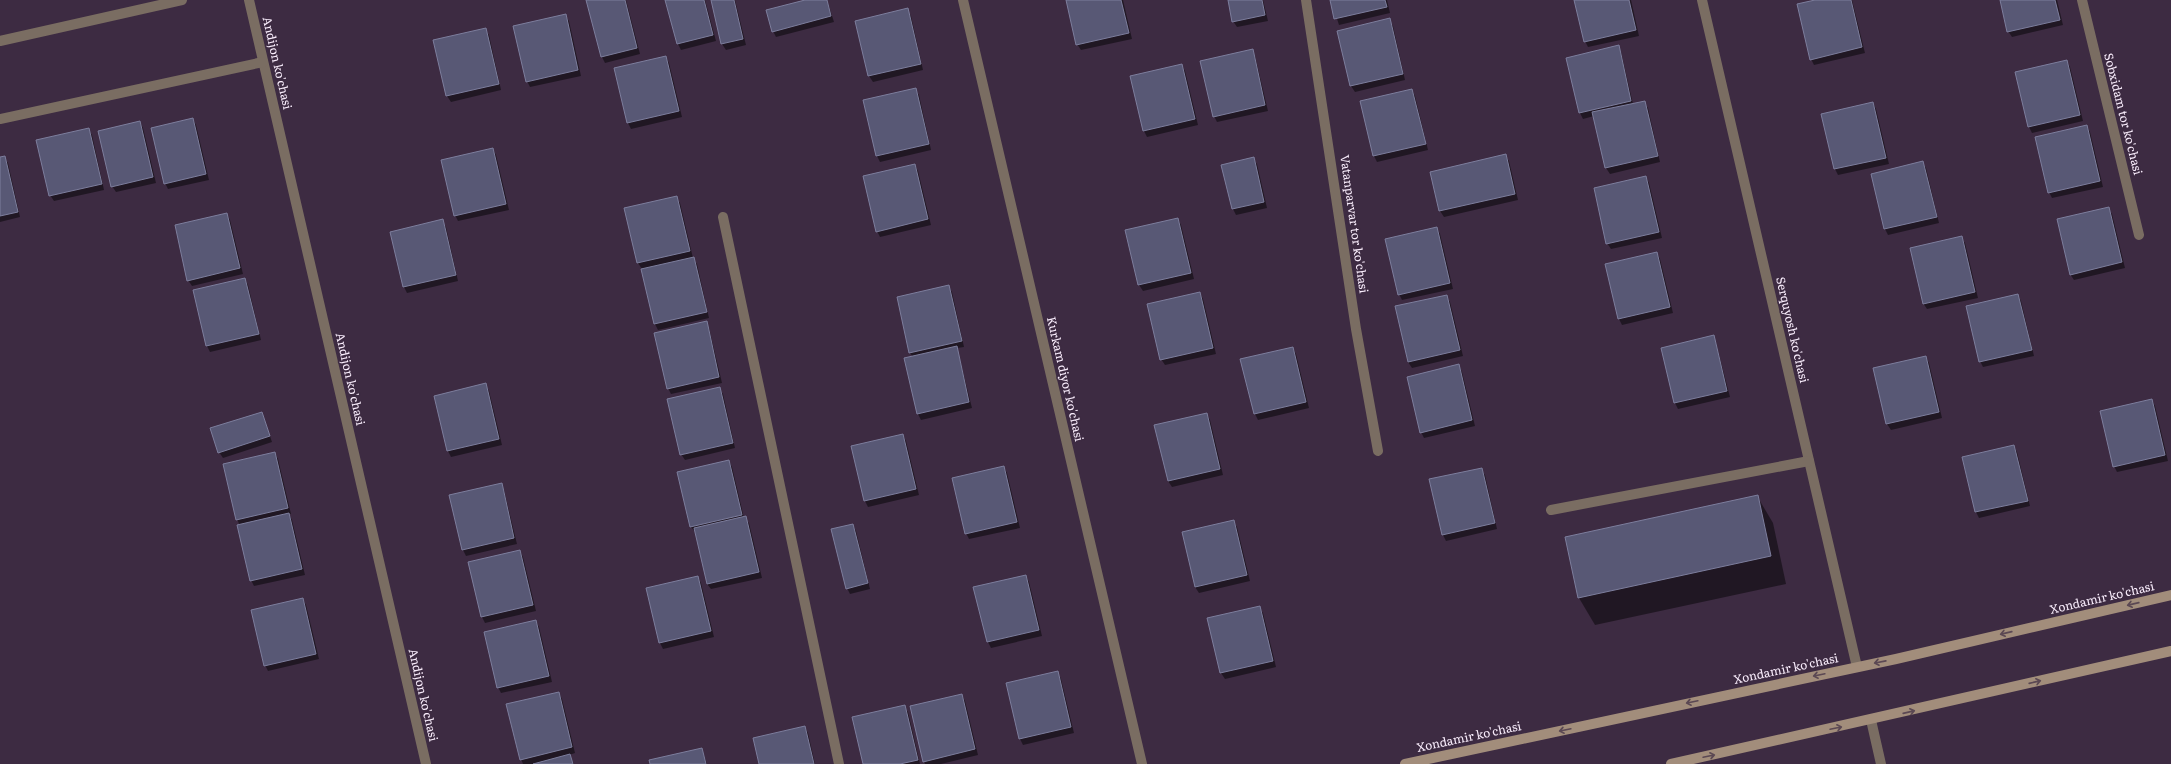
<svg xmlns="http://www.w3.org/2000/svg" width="2171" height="764" font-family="Literata,serif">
	<rect width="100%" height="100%" fill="#3d2b42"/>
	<g fill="#0007">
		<polygon points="590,0 626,0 640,54 605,63 602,57"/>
		<polygon points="666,0 705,0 716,41 681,50 678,44"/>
		<polygon points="712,0 735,0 746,45 726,50 722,44"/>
		<polygon points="809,0 827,0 834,22 776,37 773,31"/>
		<polygon points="1067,0 1123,0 1132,39 1081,50 1077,44"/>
		<polygon points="1229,0 1263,0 1268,21 1237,27 1233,21"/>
		<polygon points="1331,0 1387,0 1390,13 1339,25"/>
		<polygon points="1575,0 1631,0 1639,36 1588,47 1585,41"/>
		<polygon points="1820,0 1852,0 1865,53 1814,65 1811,59"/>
		<polygon points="2001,0 2057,0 2063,25 2012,37 2008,31"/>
		<polygon points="907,10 911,16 923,70 873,82 869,76"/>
		<polygon points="565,15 569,21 581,76 530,87 527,81"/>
		<polygon points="1389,20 1393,26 1405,80 1355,92 1351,86"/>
		<polygon points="485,29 489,35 501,90 451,102 447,96"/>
		<polygon points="1618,47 1621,52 1633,104 1644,102 1648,108 1660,162 1610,174 1606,168 1594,116 1583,119 1580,113 1567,58"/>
		<polygon points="1252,50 1255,56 1268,111 1217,122 1214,116"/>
		<polygon points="666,57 669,63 682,117 631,129 628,123 615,69"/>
		<polygon points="2067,61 2070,67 2083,121 2032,133 2029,127"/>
		<polygon points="1182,65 1185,71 1198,125 1147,137 1144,131 1131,77"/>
		<polygon points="915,89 919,95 931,150 880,162 877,156"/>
		<polygon points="1412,90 1415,96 1428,150 1377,162 1374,156"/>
		<polygon points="1873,103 1876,109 1889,164 1838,175 1835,169 1822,115"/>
		<polygon points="193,119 196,125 209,180 168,189 165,183"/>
		<polygon points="140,122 143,128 156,183 116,192 112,186"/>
		<polygon points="2087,126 2090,132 2103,187 2052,198 2049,192"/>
		<polygon points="88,129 92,135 104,190 54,201 50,195"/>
		<polygon points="493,149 496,155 509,210 458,221 455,215"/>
		<polygon points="1505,155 1509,161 1518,200 1444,217 1440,211"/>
		<polygon points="4,157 8,163 20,217 0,222 0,158"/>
		<polygon points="1253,158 1257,164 1267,208 1236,215 1233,209 1222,166"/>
		<polygon points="1923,163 1926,168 1939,223 1888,235 1885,229 1872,174"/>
		<polygon points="915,165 918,171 931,225 880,237 877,231"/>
		<polygon points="1646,177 1649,183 1662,238 1611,249 1607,243"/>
		<polygon points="676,197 680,203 693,258 697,264 709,318 658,330 655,324 642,269 638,263 626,209"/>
		<polygon points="2108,208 2112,214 2125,268 2074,280 2070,274"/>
		<polygon points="227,214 230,220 243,274 192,286 188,280"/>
		<polygon points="1178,219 1181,225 1194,279 1143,291 1139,285 1126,231"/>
		<polygon points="442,221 446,227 458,281 407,293 404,287 391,232"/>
		<polygon points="1437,228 1440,234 1453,289 1402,300 1399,294"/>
		<polygon points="1961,237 1965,243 1978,298 1927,309 1923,303"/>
		<polygon points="1657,253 1660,259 1673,313 1622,325 1619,319"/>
		<polygon points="245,279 248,285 261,340 210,352 207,346"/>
		<polygon points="948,286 952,292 964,347 957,348 972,408 921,420 918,414 913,357 910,353"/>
		<polygon points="1200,293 1203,299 1216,354 1165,365 1161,359"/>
		<polygon points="2018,295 2021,301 2034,356 1983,367 1980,361"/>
		<polygon points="1446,296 1450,302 1463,356 1412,368 1408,362 1396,307"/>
		<polygon points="706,322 709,328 722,383 671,394 668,388"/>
		<polygon points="1713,337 1716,343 1730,397 1678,409 1675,403"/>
		<polygon points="1293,348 1296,354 1309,408 1258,420 1255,414"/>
		<polygon points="1926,357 1929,363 1942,418 1891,430 1887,424"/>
		<polygon points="1459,366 1462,372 1475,426 1424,438 1421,432"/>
		<polygon points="486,385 489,391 502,445 451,457 448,451"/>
		<polygon points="719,388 723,394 735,448 685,460 681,454"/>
		<polygon points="2152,400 2155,406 2168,461 2117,472 2114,466"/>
		<polygon points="262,413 272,442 223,458 219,452"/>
		<polygon points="1207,414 1210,420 1223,475 1172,487 1168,481"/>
		<polygon points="903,435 906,441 919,495 868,507 865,501"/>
		<polygon points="2014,446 2017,452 2030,506 1979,518 1976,512"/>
		<polygon points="275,453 278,459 291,514 289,514 292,520 305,575 254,586 251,580 240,526 237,519"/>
		<polygon points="729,461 732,467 744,518 749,523 762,578 711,589 707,584 696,533 691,527 678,473"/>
		<polygon points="1004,467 1007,473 1020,528 969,539 966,533"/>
		<polygon points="1481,469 1485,475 1497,529 1446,541 1443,535 1430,480"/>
		<polygon points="501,484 504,490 517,544 466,556 463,550"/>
		<polygon points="1757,496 1773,523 1786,584 1595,625 1579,598"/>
		<polygon points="1233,521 1237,527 1250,581 1199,593 1195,587"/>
		<polygon points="853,525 856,531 870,589 850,594 847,588"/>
		<polygon points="520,551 523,557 536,611 485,623 482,617"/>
		<polygon points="1026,576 1029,582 1042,636 991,648 988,642 975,588"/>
		<polygon points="698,577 701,583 714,637 663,649 660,643 647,589"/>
		<polygon points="303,599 306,605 319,659 268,671 265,665"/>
		<polygon points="1259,607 1263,613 1276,667 1225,679 1221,673"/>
		<polygon points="536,621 539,627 552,682 501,693 498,687"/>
		<polygon points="1058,673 1061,679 1074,733 1023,745 1020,739"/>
		<polygon points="559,693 562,699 575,753 569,755 574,764 523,764 521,759"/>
		<polygon points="962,695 965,701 978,755 941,764 925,764 924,761"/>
		<polygon points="904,706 908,712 920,764 864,764"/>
		<polygon points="805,727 808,733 815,764 760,764"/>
		<polygon points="702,749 707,764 651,764"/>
	</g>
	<g fill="#585875" stroke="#7d7e9d">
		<polygon points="586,0 625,0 637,48 601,57"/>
		<polygon points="665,0 704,0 713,35 677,44"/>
		<polygon points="711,0 734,0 743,39 721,44"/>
		<polygon points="805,0 827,0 831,16 772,32 766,10"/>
		<polygon points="1066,0 1121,0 1129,33 1076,45"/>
		<polygon points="1228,0 1262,0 1265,15 1232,22"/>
		<polygon points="1330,0 1385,0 1387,7 1334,19"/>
		<polygon points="1574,0 1629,0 1636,30 1584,42"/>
		<polygon points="1815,0 1851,0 1862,47 1810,60 1797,4"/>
		<polygon points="2000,0 2055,0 2060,20 2007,32"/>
		<polygon points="908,8 921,64 868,76 855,21"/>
		<polygon points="566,14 578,70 526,82 513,26"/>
		<polygon points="1390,18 1403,74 1350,86 1337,31"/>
		<polygon points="486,28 499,84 446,96 433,40"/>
		<polygon points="1619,45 1631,101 1579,113 1566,58"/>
		<polygon points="1253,49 1265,105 1213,117 1200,61"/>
		<polygon points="666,56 679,111 627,123 614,68"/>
		<polygon points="2067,60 2080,115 2028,127 2015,72"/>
		<polygon points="1182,64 1195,119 1143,131 1130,76"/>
		<polygon points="916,88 929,144 876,156 863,100"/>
		<polygon points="1412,89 1426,144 1373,156 1360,101"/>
		<polygon points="1645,101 1658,156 1605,168 1592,112"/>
		<polygon points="1873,102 1886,158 1834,169 1821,114"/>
		<polygon points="193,118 206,174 164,184 151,128"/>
		<polygon points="140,121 153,177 111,187 98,131"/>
		<polygon points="2087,125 2100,181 2048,193 2035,137"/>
		<polygon points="89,128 102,184 49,196 36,140"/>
		<polygon points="493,148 506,204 454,216 441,160"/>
		<polygon points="1506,154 1515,194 1439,211 1430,172"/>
		<polygon points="5,156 18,212 0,216 0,157"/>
		<polygon points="1254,157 1264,202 1232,209 1221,165"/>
		<polygon points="1923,161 1937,217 1884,229 1871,174"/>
		<polygon points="915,164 928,219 876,232 863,176"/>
		<polygon points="1646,176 1659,232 1606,244 1594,188"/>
		<polygon points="677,196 690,251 637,263 624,208"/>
		<polygon points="2109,207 2122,262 2070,275 2057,219"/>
		<polygon points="227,213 240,268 187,281 175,225"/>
		<polygon points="1178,218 1191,273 1138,285 1125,230"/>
		<polygon points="443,219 456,275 403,287 390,232"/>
		<polygon points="1437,227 1450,283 1398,295 1385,239"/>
		<polygon points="1962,236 1975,292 1923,304 1910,248"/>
		<polygon points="1657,252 1670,307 1618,319 1605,264"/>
		<polygon points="694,257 707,312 654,324 641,269"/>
		<polygon points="245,278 259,334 206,346 193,290"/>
		<polygon points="949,285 962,341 909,353 897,297"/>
		<polygon points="1200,292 1213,348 1160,360 1147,304"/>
		<polygon points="2018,294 2032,350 1979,362 1966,306"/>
		<polygon points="1447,295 1460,350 1408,362 1395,306"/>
		<polygon points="707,321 719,377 667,389 654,333"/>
		<polygon points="1714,335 1727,391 1674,403 1661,348"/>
		<polygon points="957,346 969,402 917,414 904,358"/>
		<polygon points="1293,347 1306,402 1254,414 1240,359"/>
		<polygon points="1926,356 1939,412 1886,424 1873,368"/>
		<polygon points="1459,364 1472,420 1420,433 1407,377"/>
		<polygon points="486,383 499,439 447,451 434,396"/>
		<polygon points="720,387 733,443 680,455 667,399"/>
		<polygon points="2152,399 2165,455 2113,467 2100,411"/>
		<polygon points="262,412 270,436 218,453 210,428"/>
		<polygon points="1207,413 1220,469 1168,481 1154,425"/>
		<polygon points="903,434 916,489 864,501 851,446"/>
		<polygon points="2014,445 2028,501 1975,512 1962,457"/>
		<polygon points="275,452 288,508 236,520 223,464"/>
		<polygon points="729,460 742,515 690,527 677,472"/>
		<polygon points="1004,466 1017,522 965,534 952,478"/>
		<polygon points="1482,468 1495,523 1442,535 1429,479"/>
		<polygon points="502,483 514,538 462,550 449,495"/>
		<polygon points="1758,495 1771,556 1578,598 1565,537"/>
		<polygon points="289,513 302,569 250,581 237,525"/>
		<polygon points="746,516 759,572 707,584 694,528"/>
		<polygon points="1234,520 1247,575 1195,587 1182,532"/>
		<polygon points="853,524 868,583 846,589 831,529"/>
		<polygon points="520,550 533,605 481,617 468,562"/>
		<polygon points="1026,575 1039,630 987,642 973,587"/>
		<polygon points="698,576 711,631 659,643 646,588"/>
		<polygon points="303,598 316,654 264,666 251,610"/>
		<polygon points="1260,606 1273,661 1220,673 1207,618"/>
		<polygon points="536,620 549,676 497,688 484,632"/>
		<polygon points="1058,671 1071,727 1019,739 1006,683"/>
		<polygon points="559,692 572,747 520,760 506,704"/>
		<polygon points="962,694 975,749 923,762 910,706"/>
		<polygon points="905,705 918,760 900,764 863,764 852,717"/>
		<polygon points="805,726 814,764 759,764 753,738"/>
		<polygon points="702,748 706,764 650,764 649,760"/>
		<polygon points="570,754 573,764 533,764"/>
	</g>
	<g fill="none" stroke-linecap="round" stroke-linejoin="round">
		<g stroke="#7a6d62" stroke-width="10">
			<polyline points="249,0 426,764"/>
			<polyline points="963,0 1142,764"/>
			<polyline points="1306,0 1356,329 1378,451"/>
			<polyline points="1702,0 1857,667"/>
			<polyline points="2082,0 2139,235"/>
			<polyline points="0,41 182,0"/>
			<polyline points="0,119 263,62"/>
			<polyline points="723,217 839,764"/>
			<polyline points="1551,510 1809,461"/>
			<polyline points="1871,720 1881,764"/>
		</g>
		<g stroke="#a28d7b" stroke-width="10">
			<polyline points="1405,764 1896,659 2171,595"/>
			<polyline points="1671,764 2171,651"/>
		</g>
	</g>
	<defs><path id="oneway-shaft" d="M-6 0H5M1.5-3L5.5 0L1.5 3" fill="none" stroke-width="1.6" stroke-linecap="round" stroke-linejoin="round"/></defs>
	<g stroke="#5b4853">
		<use href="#oneway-shaft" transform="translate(2133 604) rotate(167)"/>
		<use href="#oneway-shaft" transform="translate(2006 633) rotate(167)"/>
		<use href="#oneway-shaft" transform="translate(1880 662) rotate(169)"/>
		<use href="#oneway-shaft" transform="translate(1819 675) rotate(168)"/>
		<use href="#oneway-shaft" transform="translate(2035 682) rotate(-13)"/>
		<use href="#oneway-shaft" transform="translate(1692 702) rotate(168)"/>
		<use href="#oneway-shaft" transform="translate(1909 712) rotate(-13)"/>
		<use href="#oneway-shaft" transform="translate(1836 728) rotate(-12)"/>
		<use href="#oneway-shaft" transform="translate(1565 730) rotate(168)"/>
		<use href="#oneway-shaft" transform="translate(1709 756) rotate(-12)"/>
	</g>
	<g text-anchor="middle" stroke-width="3" stroke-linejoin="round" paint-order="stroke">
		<g font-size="12" fill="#f8ecfb" stroke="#3d2b42">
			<text transform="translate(277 63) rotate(77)" y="4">Andijon ko'chasi</text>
			<text transform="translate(2123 114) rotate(76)" y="4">Sobxidam tor ko'chasi</text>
			<text transform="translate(1354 224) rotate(82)" y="4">Vatanparvar tor ko'chasi</text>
			<text transform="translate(1792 330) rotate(77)" y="4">Serquyosh ko'chasi</text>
			<text transform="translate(350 379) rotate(77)" y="4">Andijon ko'chasi</text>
			<text transform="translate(1065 379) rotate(77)" y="4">Kurkam diyor ko'chasi</text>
			<text transform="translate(2102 598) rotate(-13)" y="4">Xondamir ko'chasi</text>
			<text transform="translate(1786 669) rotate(-12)" y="4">Xondamir ko'chasi</text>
			<text transform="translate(423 695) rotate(77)" y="4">Andijon ko'chasi</text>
			<text transform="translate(1469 737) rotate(-12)" y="4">Xondamir ko'chasi</text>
		</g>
	</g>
</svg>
